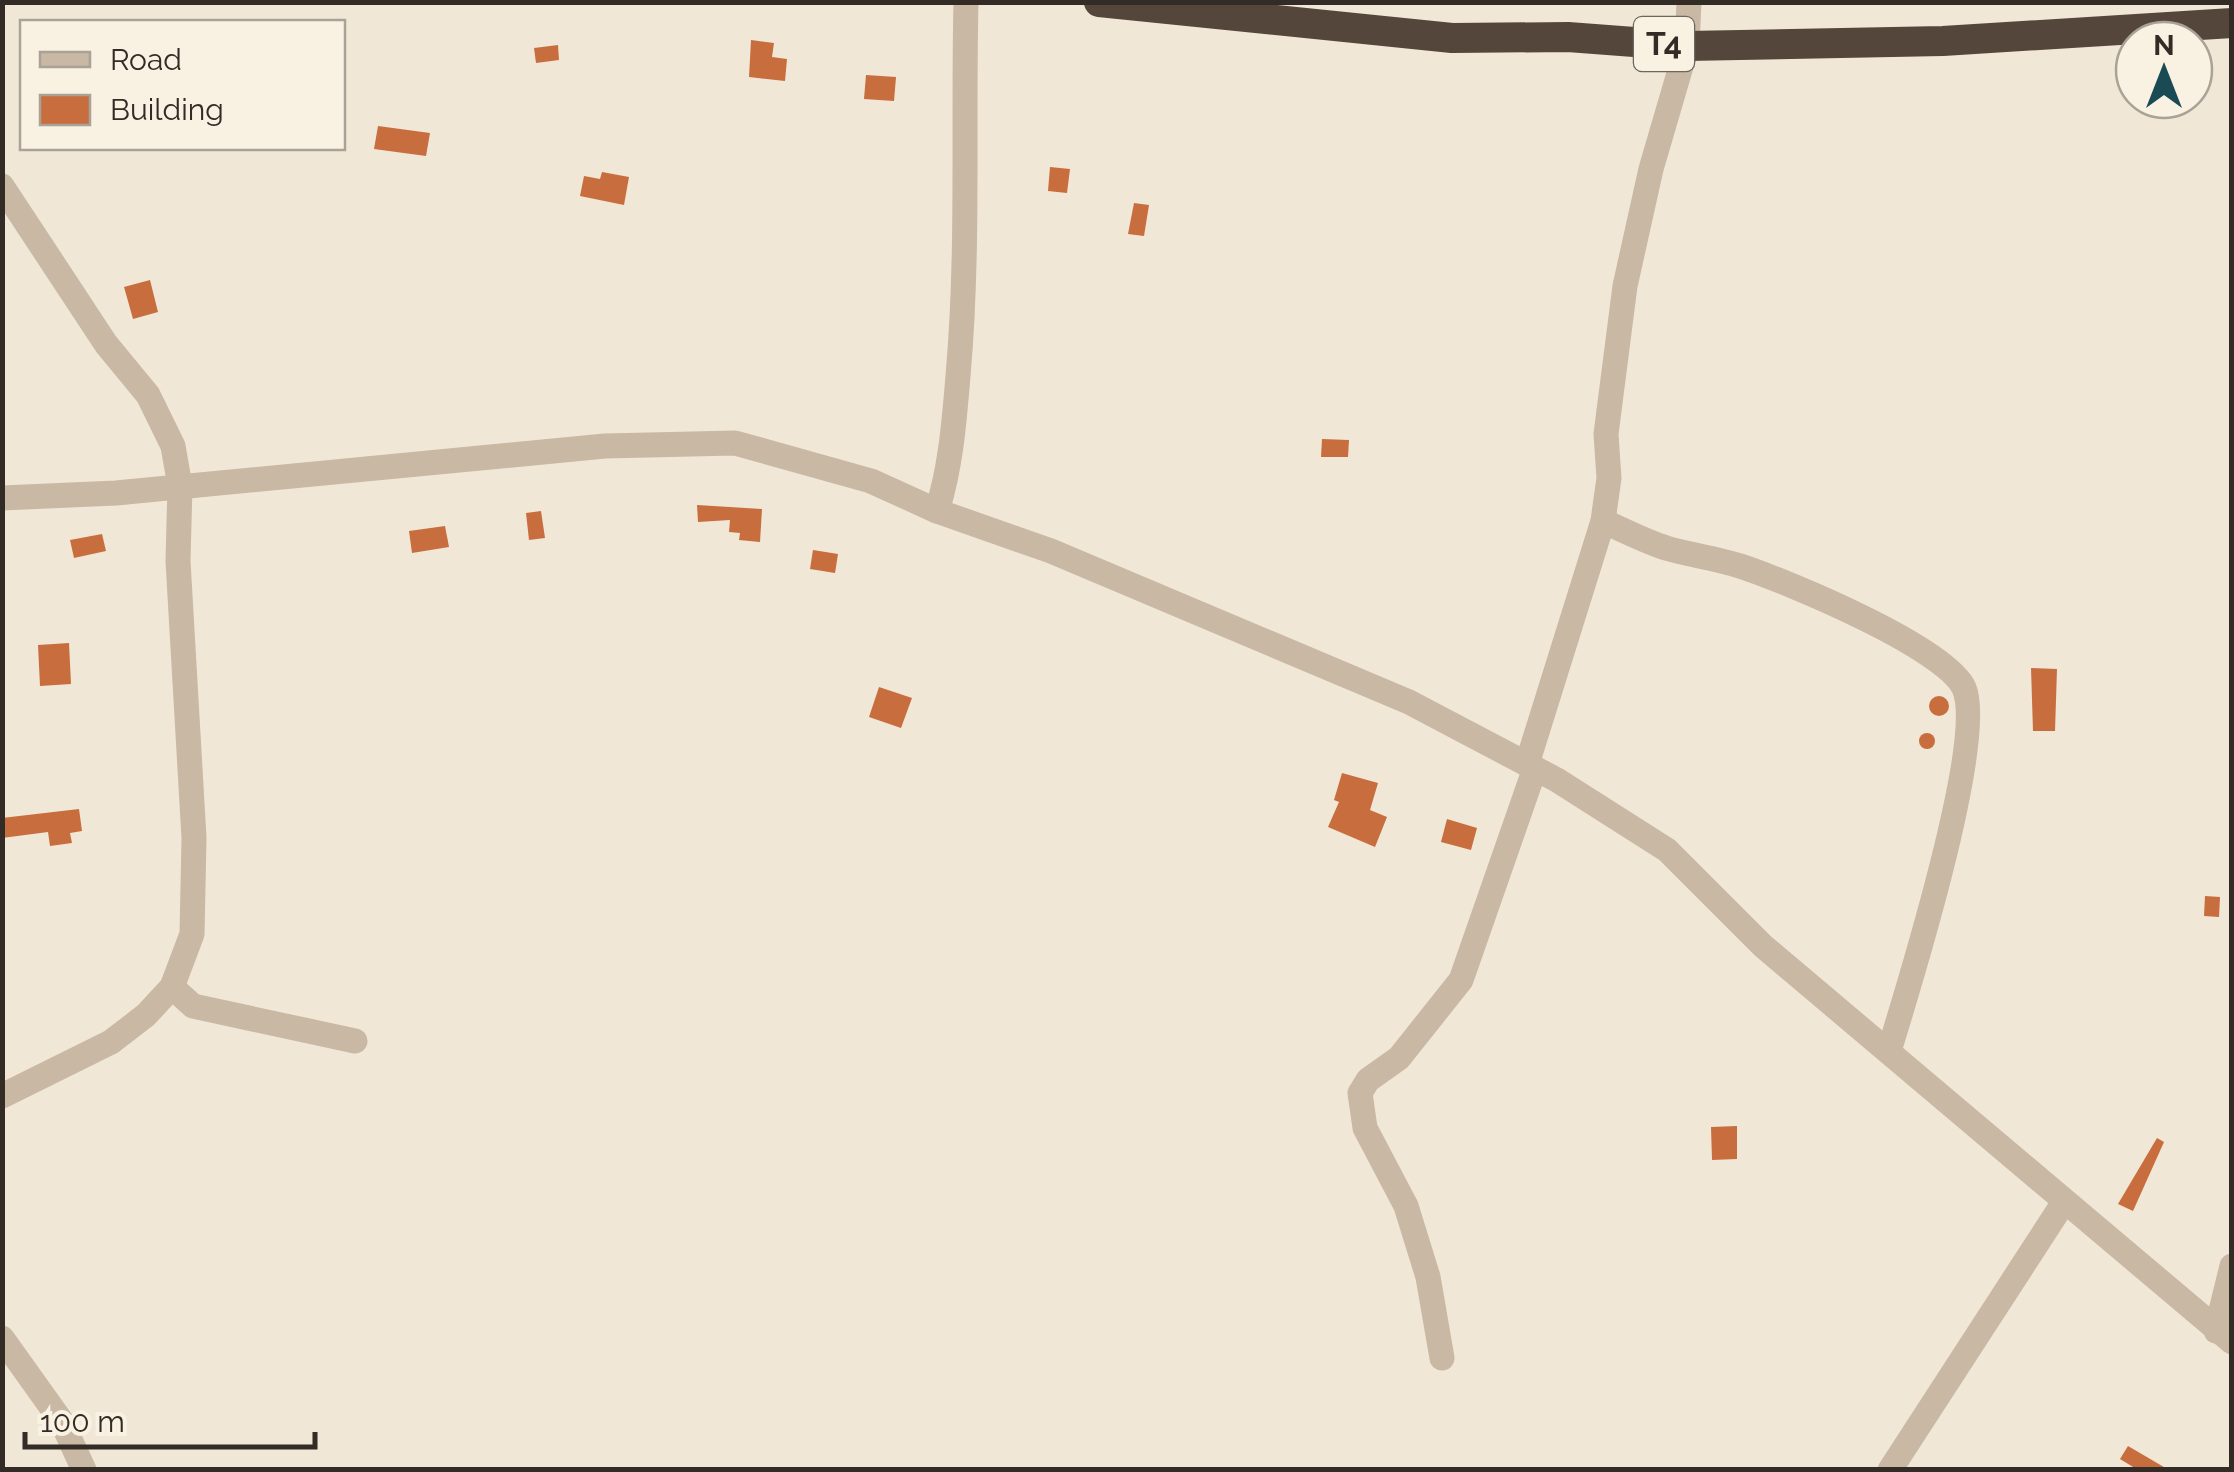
<svg xmlns="http://www.w3.org/2000/svg" width="2234" height="1472" font-family="Raleway,sans-serif">
	<rect width="100%" height="100%" fill="#f1e7d6"/>
	<g fill="#c86d3e">
		<polygon points="751,40 774,43 772,57 787,59 785,81 749,77"/>
		<polygon points="558,45 559,60 536,63 534,48"/>
		<polygon points="866,75 896,77 894,101 864,99"/>
		<polygon points="378,126 430,133 426,156 374,149"/>
		<polygon points="1050,167 1070,169 1067,193 1048,191"/>
		<polygon points="602,172 629,177 624,205 580,196 584,176 600,179"/>
		<polygon points="1134,203 1149,205 1144,236 1128,234"/>
		<polygon points="150,280 158,312 133,319 124,287"/>
		<polygon points="1322,439 1349,440 1348,457 1321,457"/>
		<polygon points="697,505 762,509 760,542 739,540 740,533 729,532 730,520 698,522"/>
		<polygon points="541,511 545,538 529,540 526,513"/>
		<polygon points="445,526 449,547 412,553 409,531"/>
		<polygon points="102,534 106,551 74,558 70,540"/>
		<polygon points="813,550 838,554 835,573 810,569"/>
		<polygon points="69,643 71,684 40,686 38,645"/>
		<polygon points="2031,668 2057,669 2055,731 2033,731"/>
		<polygon points="879,687 912,698 901,728 869,717"/>
		<circle cx="1939" cy="706" r="10"/>
		<circle cx="1927" cy="741" r="8"/>
		<polygon points="1342,773 1378,783 1370,810 1387,817 1375,847 1328,827 1339,802 1334,800"/>
		<polygon points="79,809 82,831 70,833 72,843 50,846 48,832 2,838 2,818"/>
		<polygon points="1447,819 1477,828 1471,850 1441,842"/>
		<polygon points="2205,896 2220,897 2219,917 2204,916"/>
		<polygon points="1737,1126 1737,1159 1712,1160 1711,1127"/>
		<polygon points="2157,1138 2164,1142 2133,1211 2118,1204"/>
		<polygon points="2128,1446 2169,1470 2138,1470 2120,1459"/>
	</g>
	<g fill="none" stroke-linecap="round" stroke-linejoin="round">
		<g stroke="#c9b8a3" stroke-width="25">
			<polyline points="2,186 106,344 148,395 173,446 180,486 178,561 194,838 192,934 172,987 146,1015 111,1042 2,1096"/>
			<polyline points="2,498 116,493 605,446 735,443 871,481 937,511 1051,551 1409,702 1557,780 1667,850 1763,946 2232,1342"/>
			<path d="M937 511C951 466 954 423 958 376 969 252 963 127 966 2"/>
			<path d="M1603 521C1623 530 1644 541 1666 548 1690 555 1715 558 1740 566 1786 581 1945 647 1964 688 1986 739 1908 989 1889 1051"/>
			<polyline points="1527,764 1603,521 1609,478 1606,434 1625,286 1651,169 1687,46 1689,2"/>
			<polyline points="172,987 193,1006 355,1041"/>
			<polyline points="2216,1331 2232,1266"/>
			<polyline points="2,1338 62,1422 84,1470"/>
			<polyline points="1442,1358 1428,1277 1406,1206 1365,1128 1360,1093 1368,1080 1399,1058 1461,980 1535,768"/>
			<polyline points="1890,1470 2064,1202"/>
		</g>
		<polyline stroke="#55463c" stroke-width="30" points="1099,2 1452,38 1568,37 1687,46 1943,41 2232,23"/>
	</g>
	<g text-anchor="middle" stroke-width="10" stroke-linejoin="round" paint-order="stroke">
		<rect fill="#f9f1e2" stroke="#6e665e" stroke-width="2.5" x="1634" y="17" width="60" height="54" rx="8"/>
		<g font-size="32" font-weight="bold" fill="#332b25">
			<text x="1664" y="55">T4</text>
		</g>
	</g>
	<rect width="2234" height="1472" fill="none" stroke="#332b25" stroke-width="10"/>
	<rect x="20" y="20" width="325" height="130" fill="#f9f1e2" stroke="#aaa296" stroke-width="2.5"/>
	<rect x="40" y="52" width="50" height="15" fill="#c9b8a3" stroke="#aaa296" stroke-width="2.5"/>
	<text x="110" y="70" font-size="30" fill="#332b25">Road</text>
	<rect x="40" y="95" width="50" height="30" fill="#c86d3e" stroke="#aaa296" stroke-width="2.5"/>
	<text x="110" y="120" font-size="30" fill="#332b25">Building</text>
	<g transform="translate(2164 70)"><circle r="48" fill="#f9f1e2" stroke="#aaa296" stroke-width="2.5"/>
	<path d="M0-8L18 38L0 25L-18 38Z" fill="#1a4b55"/>
	<text y="-15" font-size="28" font-weight="bold" text-anchor="middle" fill="#332b25">N</text>
	</g>
	<path d="M25 1432v15h290v-15" fill="none" stroke="#332b25" stroke-width="5"/>
	<text x="40" y="1432" font-size="30" fill="#332b25" stroke="#f9f1e2" stroke-width="8" paint-order="stroke">100 m</text>
</svg>
